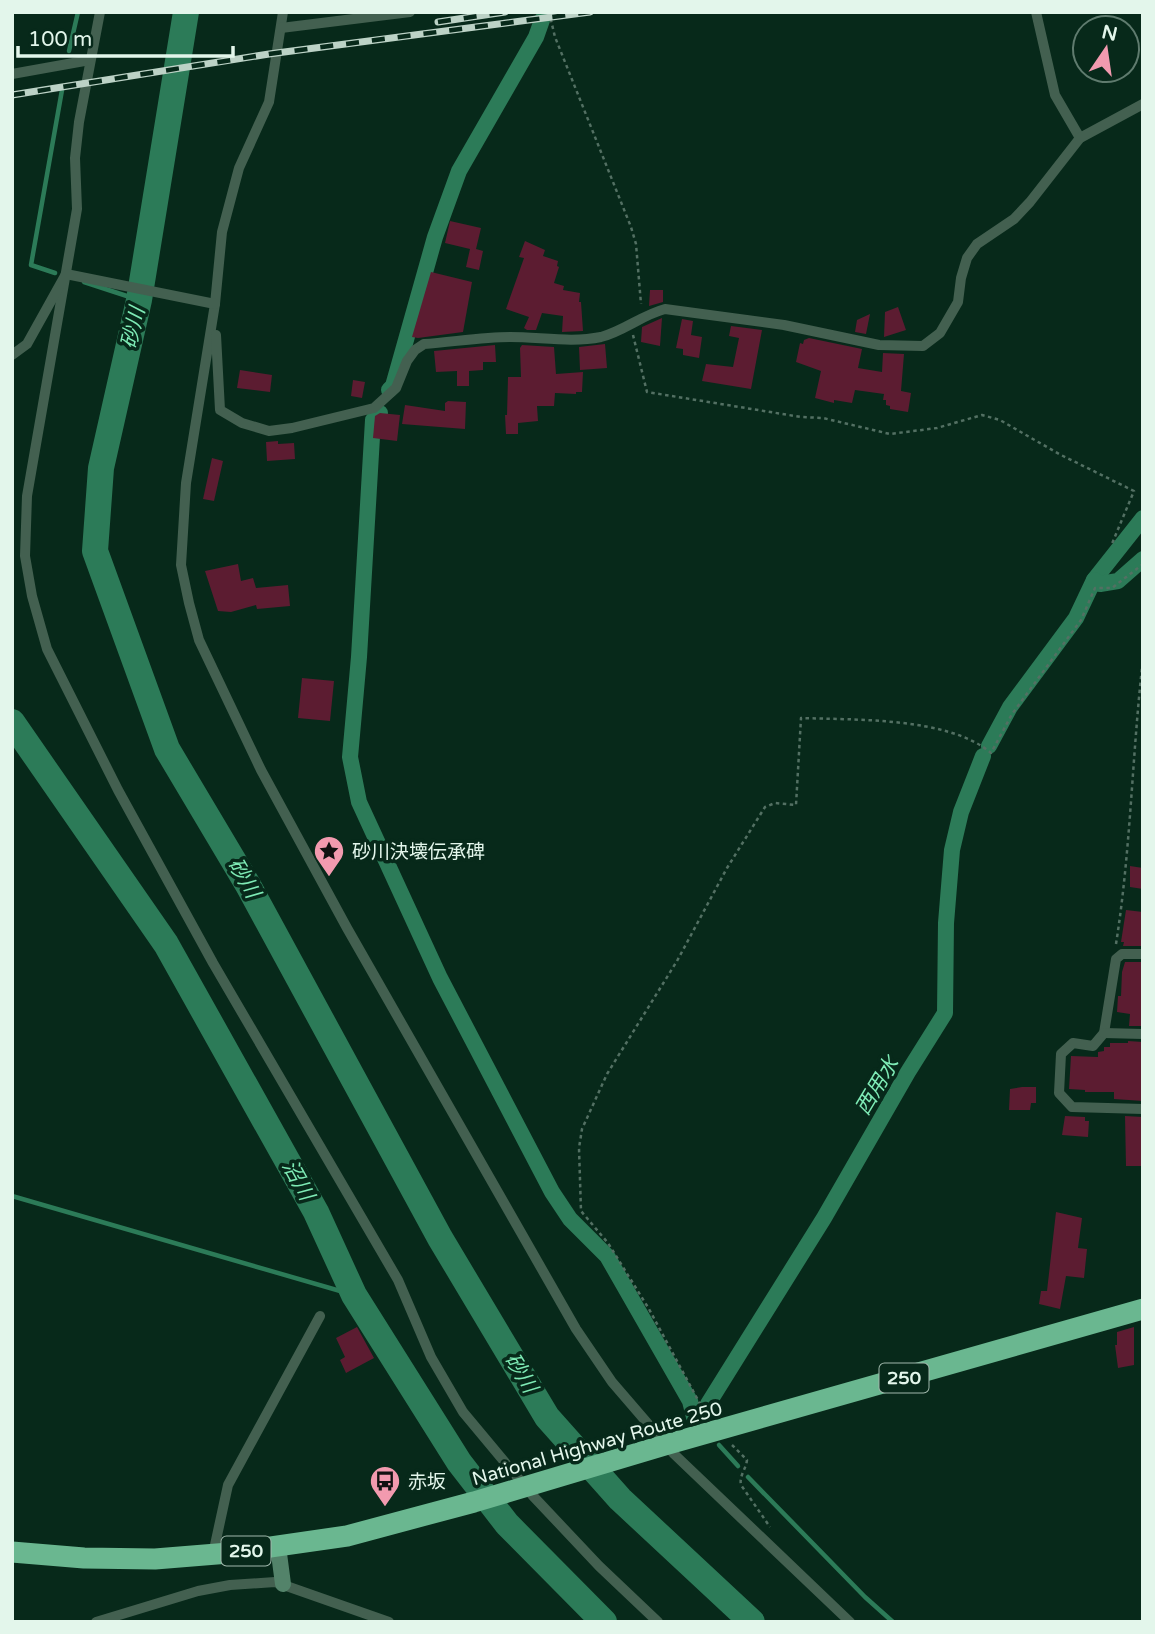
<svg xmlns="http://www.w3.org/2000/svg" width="1155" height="1634" font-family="'Varela Round','Noto Sans JP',sans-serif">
	<rect width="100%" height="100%" fill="#07291a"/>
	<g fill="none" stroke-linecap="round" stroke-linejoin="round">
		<g stroke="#2c7b58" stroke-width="4.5">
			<polyline points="69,51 78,12"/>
			<polyline points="55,273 31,265 62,90"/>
			<polyline points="84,282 139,300"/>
			<polyline points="12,1196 354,1295"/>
			<polyline points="694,1417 699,1423"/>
			<polyline points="719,1445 738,1466"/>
			<polyline points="748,1477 865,1597 893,1622"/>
		</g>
		<g stroke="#2c7b58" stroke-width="16">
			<polyline points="389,390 393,386 435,237 459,171 536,37 542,20"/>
			<polyline points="380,413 373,420 359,657 350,757 359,802 440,978 552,1192 570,1219 607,1256 690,1401 694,1417"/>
			<polyline points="1094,580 1143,518"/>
			<polyline points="989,746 1010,707 1076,618 1094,580 1100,584 1118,581 1143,559"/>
			<polyline points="708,1404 824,1218 908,1072 945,1013 946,923 952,850 961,812 983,756"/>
		</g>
		<g stroke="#2c7b58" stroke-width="26">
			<polyline points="186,12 139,300 101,468 95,551 167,749 248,885 440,1238 547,1417 620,1499 752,1622"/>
			<polyline points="12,722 166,944 316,1212 354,1295 459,1462 507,1524 604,1622"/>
		</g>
	</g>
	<g fill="#5c1c31">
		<polygon points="450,221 481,228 476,249 483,251 479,270 466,267 470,249 445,243"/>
		<polygon points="525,241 545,250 543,256 558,261 557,266 559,267 554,283 564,286 563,290 580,293 579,302 581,302 583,331 562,332 563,316 542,313 536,330 527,330 524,328 529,317 506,309 524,258 519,257"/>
		<polygon points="431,272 472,282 463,332 418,338 412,337"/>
		<polygon points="650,290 663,290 663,302 649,306"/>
		<polygon points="898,307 906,330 884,337 885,312"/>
		<polygon points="870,314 866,334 855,332 857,320"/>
		<polygon points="662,318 660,346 641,342 642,327"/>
		<polygon points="682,319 693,321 691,335 702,337 699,358 683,355 683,349 676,348"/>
		<polygon points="731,326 762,330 751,389 702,381 706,364 733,367 739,338 729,336"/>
		<polygon points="809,338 862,349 858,368 882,372 883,353 904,354 901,391 911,393 908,412 890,409 890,406 886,405 886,400 883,400 884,394 855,390 852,403 834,400 834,403 815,398 821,371 796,362 800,343 803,344 804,340"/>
		<polygon points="605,344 607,368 580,370 579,347"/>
		<polygon points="495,345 496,362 483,362 483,370 469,371 469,386 457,386 457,371 436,372 434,351"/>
		<polygon points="522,345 554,347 556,374 583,372 582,392 576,392 576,394 555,393 554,406 537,406 538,421 518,423 518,434 506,434 505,415 507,415 508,377 521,377 520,348"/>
		<polygon points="240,370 272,375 270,392 237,388"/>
		<polygon points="353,380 365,382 362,398 351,396"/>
		<polygon points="448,401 466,402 465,429 402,424 405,405 445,411 445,403"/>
		<polygon points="380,413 400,415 397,441 373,438 375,416"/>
		<polygon points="278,441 278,444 294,443 295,459 267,461 266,442"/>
		<polygon points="212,458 223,461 214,501 203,499"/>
		<polygon points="238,564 241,581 253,578 256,588 288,585 290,606 257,609 256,605 231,612 218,611 205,571"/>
		<polygon points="302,678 334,681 330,721 298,718"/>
		<polygon points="1130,866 1143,868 1143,889 1130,887"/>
		<polygon points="1126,910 1143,912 1143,946 1123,946 1124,942 1121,942"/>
		<polygon points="1125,962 1143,962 1143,1026 1129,1026 1130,1014 1117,1012 1118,996 1121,996 1122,972"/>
		<polygon points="1128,1041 1143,1042 1143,1101 1114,1099 1114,1092 1085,1092 1085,1090 1069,1089 1071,1056 1098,1057 1098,1052 1104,1051 1104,1047 1110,1047 1110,1043 1128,1043"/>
		<polygon points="1022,1087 1036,1087 1036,1103 1031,1103 1030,1110 1009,1110 1010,1089"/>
		<polygon points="1065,1116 1085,1117 1085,1121 1089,1121 1088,1137 1062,1135"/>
		<polygon points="1125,1116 1143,1117 1142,1166 1126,1166"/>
		<polygon points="1056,1212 1082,1218 1078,1248 1087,1249 1084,1278 1066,1276 1060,1309 1039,1304 1041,1291 1047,1291"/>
		<polygon points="357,1327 374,1358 346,1373 340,1360 345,1357 336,1338"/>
		<polygon points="1134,1327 1134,1365 1118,1368 1115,1345 1117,1345 1117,1332"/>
	</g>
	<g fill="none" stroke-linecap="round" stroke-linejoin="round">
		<g stroke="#537063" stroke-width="2.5" stroke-dasharray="3.5 3.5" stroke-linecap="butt">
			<polyline points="549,12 555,37 631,227 636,244 641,304"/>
			<polyline points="633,335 647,392 801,417 823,418 890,434 937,428 982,415 1000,420 1059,454 1134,491 1111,546"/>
			<path d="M1116 944C1131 849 1132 754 1143 659"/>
			<path d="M709 1416 699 1402 649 1309 608 1243 581 1211 579 1148 582 1129 607 1074 677 961 727 868 765 807 775 803 796 805 801 718C855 720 949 717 991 753L1012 714 1081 620 1095 588H1112L1143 564"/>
			<path d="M732 1445 747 1460C746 1469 739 1476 741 1485L770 1527"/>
		</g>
		<g stroke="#436050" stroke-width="10">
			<polyline points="100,12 79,122 75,158 77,209 27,496 25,556 32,596 47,649 118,790 213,963 398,1280 431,1357 463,1412 533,1496 599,1566 658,1622"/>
			<polyline points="283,12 269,102 239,168 222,232 215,304 186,483 181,565 189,603 199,640 261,770 347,928 576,1329 612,1382 674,1454 850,1622"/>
			<polyline points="1036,12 1055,95 1080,138"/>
			<polyline points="281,28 410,12"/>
			<polyline points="12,74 90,60"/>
			<path d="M216 335 220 410 242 423 269 431 292 428 374 408 396 388 407 361 415 350 424 344C453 342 482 337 510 337 540 337 572 343 601 337 624 331 642 315 665 309L784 325 879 345 923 346 940 333 958 302 961 278 967 258 977 244 1014 219 1030 202 1080 138 1143 104"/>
			<polyline points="12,355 27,344 66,274 215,304"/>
			<polyline points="1143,954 1122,954 1116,959 1104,1033 1093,1046 1073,1043 1061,1054 1059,1093 1072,1107 1143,1109"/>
			<polyline points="1104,1033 1143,1034"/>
			<polyline points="213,1554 228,1485 320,1316"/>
			<polyline points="96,1622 198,1591 230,1585 275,1582 389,1622"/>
		</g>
		<polyline stroke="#53836a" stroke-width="16" points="278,1546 283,1584"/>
		<polyline stroke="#6ab790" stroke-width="21" points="12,1552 84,1558 155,1559 229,1553 347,1536 474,1502 665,1445 1143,1309"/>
		<g stroke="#bcd2c6" stroke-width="7">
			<g id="rail">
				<polyline points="438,22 505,12"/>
				<polyline points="12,95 269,54 590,12"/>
			</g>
		</g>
		<use href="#rail" stroke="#07291a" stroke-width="4.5" stroke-dasharray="13" stroke-linecap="butt"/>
	</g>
	<defs>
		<g id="sight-pin" transform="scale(1.575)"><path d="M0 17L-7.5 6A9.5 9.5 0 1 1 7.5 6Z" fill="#f29aaf" stroke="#07291a"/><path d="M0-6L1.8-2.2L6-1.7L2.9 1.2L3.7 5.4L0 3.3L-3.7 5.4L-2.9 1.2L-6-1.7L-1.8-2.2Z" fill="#111"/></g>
		<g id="bus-pin" transform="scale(1.575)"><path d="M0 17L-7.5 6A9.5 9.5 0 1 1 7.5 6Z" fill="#f29aaf" stroke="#07291a"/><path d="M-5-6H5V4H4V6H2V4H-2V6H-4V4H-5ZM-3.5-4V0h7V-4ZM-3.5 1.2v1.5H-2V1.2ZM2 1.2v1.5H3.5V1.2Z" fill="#111"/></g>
	</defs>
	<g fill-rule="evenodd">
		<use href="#sight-pin" x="329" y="851"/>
		<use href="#bus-pin" x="385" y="1481"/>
	</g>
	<g text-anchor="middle" stroke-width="7" stroke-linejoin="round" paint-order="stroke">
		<g fill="#07291a" stroke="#a1b8ac" stroke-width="2">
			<rect x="879.5" y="1363.5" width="49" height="29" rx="5"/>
			<rect x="221.5" y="1536.5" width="49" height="29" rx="5"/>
		</g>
		<g font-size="18" font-weight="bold" fill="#e3f6eb">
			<text x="904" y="1384">250</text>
			<text x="246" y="1557">250</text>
		</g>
		<g font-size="19" fill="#e3f6eb" stroke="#07291a" text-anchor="start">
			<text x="352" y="858">砂川決壊伝承碑</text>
			<text x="408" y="1488">赤坂</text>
		</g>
		<g font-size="19" fill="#e3f6eb" stroke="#07291a">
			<text transform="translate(597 1443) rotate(-16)" y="7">National Highway Route 250</text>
		</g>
		<g font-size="21" font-style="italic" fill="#7eeab5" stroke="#07291a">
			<text transform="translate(133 328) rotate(-77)" y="7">砂川</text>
			<text transform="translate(244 878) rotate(60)" y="7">砂川</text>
			<text transform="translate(877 1086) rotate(-59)" y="7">西用水</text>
			<text transform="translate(298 1180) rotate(61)" y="7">沼川</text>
			<text transform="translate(521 1373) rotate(59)" y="7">砂川</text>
		</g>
	</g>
	<rect width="1155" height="1634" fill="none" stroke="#e3f6eb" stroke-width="28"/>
	<g transform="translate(1106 49) rotate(13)"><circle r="33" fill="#07291a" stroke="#5f7b6e" stroke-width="2"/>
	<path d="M0-5L12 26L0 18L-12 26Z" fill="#f29aaf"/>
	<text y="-10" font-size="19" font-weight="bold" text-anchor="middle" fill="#e3f6eb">N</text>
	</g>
	<path d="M18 46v10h215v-10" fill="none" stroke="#e3f6eb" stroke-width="3.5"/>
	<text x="28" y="46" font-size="21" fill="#e3f6eb" stroke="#07291a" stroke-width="5" paint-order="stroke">100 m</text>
</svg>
